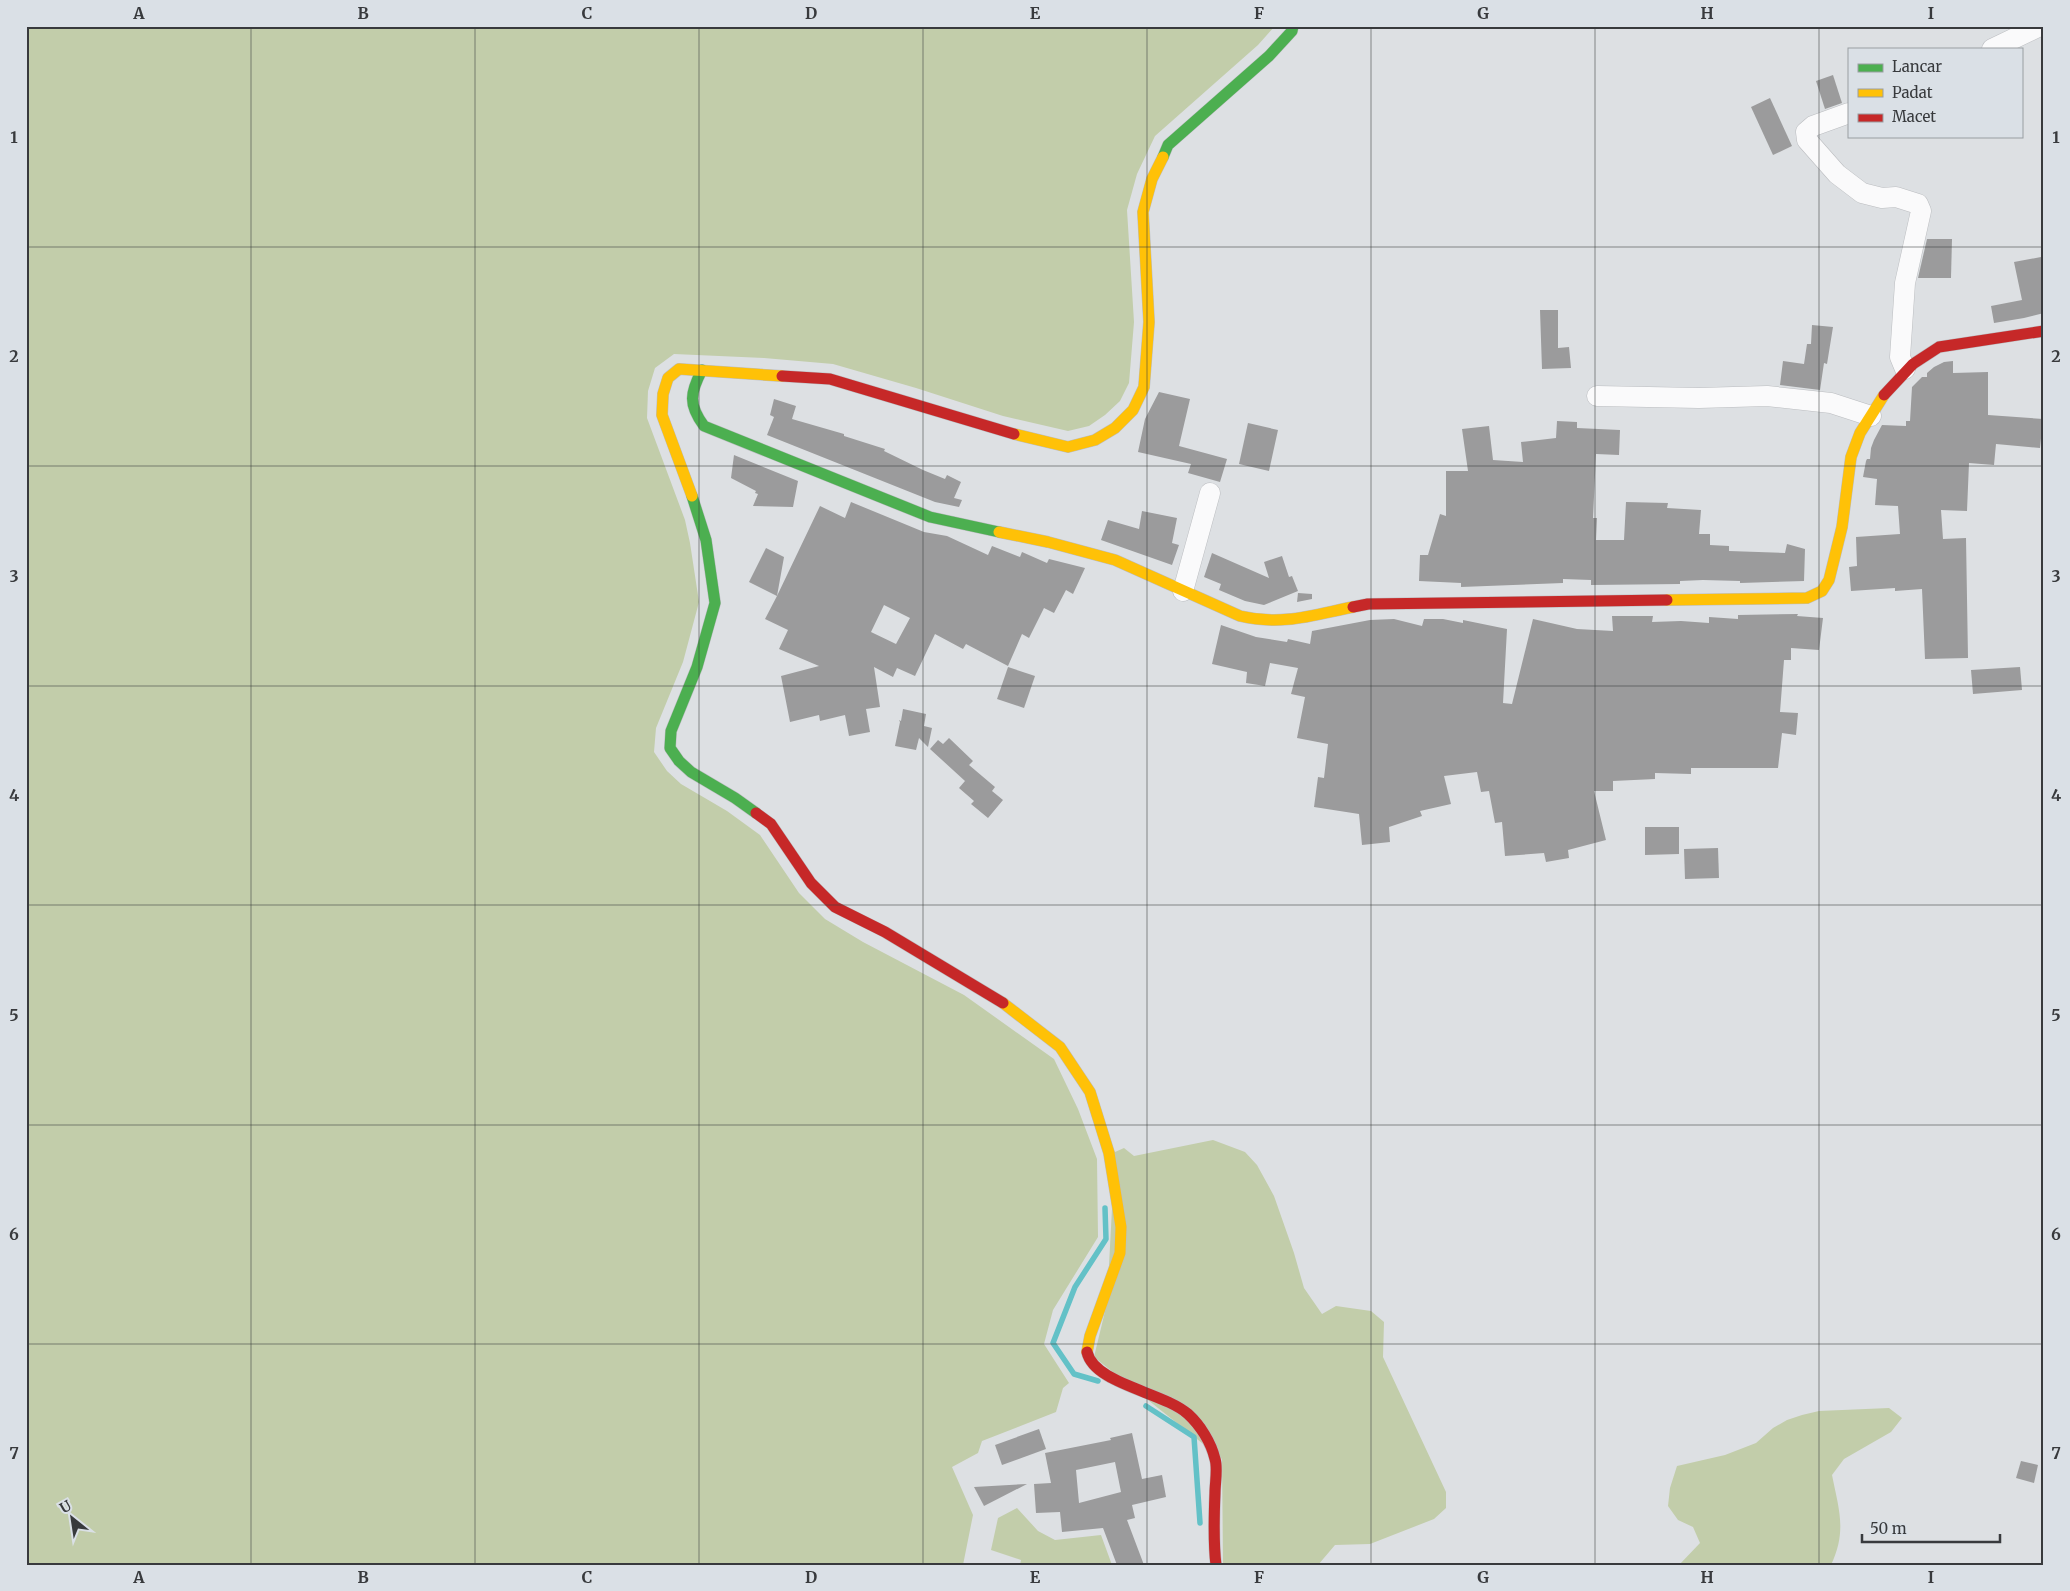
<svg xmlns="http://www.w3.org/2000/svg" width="2070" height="1591" font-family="Merriweather,serif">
	<rect width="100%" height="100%" fill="#dde0e3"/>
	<g fill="#c2cdaa">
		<polygon points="26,26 1275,26 1258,45 1155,136 1137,174 1127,210 1134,322 1129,383 1120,401 1105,415 1089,426 1068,431 1003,416 916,388 833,364 764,358 674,354 655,368 648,391 647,418 685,520 690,543 699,602 683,662 656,728 654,752 667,771 681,784 727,811 760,835 799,893 825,919 863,942 964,995 1054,1059 1078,1109 1097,1159 1098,1237 1053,1310 1044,1344 1069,1383 1063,1388 1056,1412 982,1441 978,1453 952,1467 973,1515 963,1565 26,1565"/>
		<polygon points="1213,1140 1245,1152 1257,1165 1274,1196 1294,1253 1304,1288 1322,1314 1336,1306 1371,1311 1384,1322 1383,1357 1446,1492 1446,1508 1434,1519 1370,1544 1335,1545 1318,1565 1223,1565 1222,1459 1094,1357 1107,1303 1115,1152 1124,1148 1134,1156"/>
		<path d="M1889 1408 1902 1418 1891 1432 1844 1459 1832 1475C1839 1510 1847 1531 1831 1565H1679L1700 1543 1693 1527 1678 1520 1668 1506 1670 1488 1677 1466 1725 1455 1756 1443 1773 1428 1787 1420 1802 1415 1819 1411Z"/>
		<polygon points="1017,1508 1038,1531 1055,1540 1101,1535 1112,1565 1020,1565 1021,1560 991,1550 998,1518"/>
	</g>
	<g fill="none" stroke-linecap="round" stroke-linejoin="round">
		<g stroke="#63c1c7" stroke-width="5.5">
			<polyline points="1098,1381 1074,1374 1053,1343 1075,1287 1106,1239 1105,1208"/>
			<polyline points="1146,1406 1194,1437 1200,1523"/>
		</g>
	</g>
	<g fill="#9b9b9c" fill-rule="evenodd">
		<polygon points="1833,75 1842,103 1825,109 1816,81"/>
		<polygon points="1770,98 1792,146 1773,155 1751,107"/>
		<polygon points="1927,239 1952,239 1951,278 1918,278"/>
		<polygon points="2041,257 2044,271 2044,313 2024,318 1994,323 1991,306 2022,300 2014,262"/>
		<polygon points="1540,310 1558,310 1558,348 1569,347 1571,368 1542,369"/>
		<polygon points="1812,325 1833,327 1827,364 1824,363 1820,390 1780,385 1783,361 1804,364 1807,344 1811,344"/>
		<polygon points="1953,361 1953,373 1988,372 1988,415 2043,419 2040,448 1996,444 1994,465 1969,463 1967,511 1941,510 1943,539 1966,538 1968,658 1925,659 1922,589 1895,591 1895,588 1851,591 1849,567 1857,566 1856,537 1900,534 1898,506 1875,505 1877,479 1863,477 1866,461 1867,459 1870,459 1871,448 1874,440 1882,425 1906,426 1906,421 1910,421 1912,387 1922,377 1927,377 1927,373 1934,367 1944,362"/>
		<polygon points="1159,392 1190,399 1179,446 1227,459 1220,482 1188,473 1191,464 1138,452 1145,419"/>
		<polygon points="774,399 796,406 792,419 844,434 844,436 885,449 884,451 923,470 945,479 947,475 961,482 954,498 962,500 959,507 935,502 767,435 774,417 770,415"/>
		<polygon points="1557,421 1577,422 1577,428 1620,430 1619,455 1596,454 1593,518 1597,518 1596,540 1624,540 1626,502 1668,503 1667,508 1701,510 1699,534 1710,534 1710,545 1729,546 1729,551 1785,553 1787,544 1805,549 1804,581 1740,583 1740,581 1703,580 1680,581 1680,584 1591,585 1591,580 1563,579 1563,583 1461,587 1461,583 1419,581 1420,555 1428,555 1440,514 1446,516 1446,471 1468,471 1462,429 1489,426 1493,460 1523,462 1521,442 1556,438"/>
		<polygon points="1248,423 1278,430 1269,471 1239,464"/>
		<polygon points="734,455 798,481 793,507 753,506 758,494 755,493 756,491 731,478"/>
		<path d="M851 502 924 532 947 536 988 555 992 546 1020 557 1022 552 1047 563 1049 559 1085 568 1073 594 1066 590 1054 613 1044 608 1029 638 1022 634 1008 666 966 644 963 649 935 634 915 676 897 668 893 677 874 667 880 707 866 709 870 732 849 736 845 715 820 721 819 715 790 722 781 676 819 666 779 649 788 630 765 619 777 596 749 582 766 548 784 557 777 596 820 506 845 518ZM884 605 910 618 896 644 871 632Z"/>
		<polygon points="1142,511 1177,518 1172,543 1179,545 1172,565 1101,540 1108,520 1139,529"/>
		<polygon points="1212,553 1269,578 1264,562 1282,556 1289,577 1292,576 1298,591 1264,605 1245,601 1219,590 1221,584 1204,577"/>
		<polygon points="1298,593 1312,594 1312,599 1297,602"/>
		<polygon points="1798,614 1797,616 1823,618 1819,650 1791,648 1791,660 1784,660 1780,712 1798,713 1796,735 1782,733 1778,768 1691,768 1691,774 1655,773 1655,779 1613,781 1613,791 1594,791 1606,840 1568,850 1569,858 1546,862 1544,853 1505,856 1502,822 1495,823 1489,791 1481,792 1477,772 1444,776 1451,804 1420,811 1422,816 1389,827 1390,842 1362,845 1359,814 1314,807 1318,777 1324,778 1328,744 1297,738 1305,697 1291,694 1298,668 1270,663 1265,686 1246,683 1247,672 1212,664 1221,625 1256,637 1287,642 1288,639 1310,644 1312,631 1370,620 1394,619 1422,626 1424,619 1443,619 1463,623 1463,620 1507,629 1503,703 1512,704 1533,619 1577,629 1613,631 1612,616 1653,616 1652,622 1681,621 1709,623 1709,617 1738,619 1738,615"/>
		<polygon points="1008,667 1035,676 1024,708 997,699"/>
		<polygon points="2020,667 2022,690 1973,694 1971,670"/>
		<polygon points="903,709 926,714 924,726 932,728 928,747 919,738 916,750 895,746 900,722 899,720 901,721"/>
		<polygon points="949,738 973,761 969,765 995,787 992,791 1003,800 988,818 971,804 974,801 959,788 965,781 930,749 938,740 943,744"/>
		<polygon points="1645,827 1679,827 1679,854 1645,855"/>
		<polygon points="1718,848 1719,878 1685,879 1684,849"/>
		<polygon points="1039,1429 1046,1449 1002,1465 995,1445"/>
		<path d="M1132 1433 1142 1479 1162 1475 1166 1497 1132 1505 1135 1518 1127 1520 1144 1565H1117L1103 1528 1062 1532 1060 1512 1036 1513 1034 1484 1051 1483 1045 1453 1111 1440 1110 1438ZM1115 1462 1121 1492 1079 1503 1076 1470Z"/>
		<polygon points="2021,1461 2038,1465 2034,1483 2016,1478"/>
		<polygon points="1027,1484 984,1506 974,1487"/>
	</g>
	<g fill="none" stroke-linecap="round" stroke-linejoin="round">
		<g stroke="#bbbdc0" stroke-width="21">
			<g id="street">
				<polyline points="1992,49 2040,26"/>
				<polyline points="1849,113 1813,126 1806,132 1807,140 1837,174 1862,193 1882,198 1896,197 1918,204 1921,211 1905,283 1900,357 1905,369"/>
				<polyline points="1597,396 1699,398 1767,396 1831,403 1871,416"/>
				<polyline points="1183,591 1210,493"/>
			</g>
		</g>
		<g stroke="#bbbdc0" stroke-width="12">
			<g id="fast">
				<polyline points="1163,157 1168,145 1269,56 1292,31 1293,26"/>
				<path d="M702 370C690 393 688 404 704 426L930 517 999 532"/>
				<polyline points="692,496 706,540 715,603 697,667 671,731 670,748 679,761 691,772 735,798 756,813"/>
			</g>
		</g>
		<g stroke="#bbbdc0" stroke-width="12">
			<g id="slow">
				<polyline points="1014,434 1068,447 1095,440 1115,428 1133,410 1144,387 1149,322 1143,212 1152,179 1163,157"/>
				<polyline points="692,496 662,415 663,394 668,378 679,369 782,376"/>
				<path d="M999 532 1048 542 1115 560 1240 616C1282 626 1313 615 1353 607"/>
				<polyline points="1667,600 1807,598 1822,591 1829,580 1842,527 1851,457 1860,433 1884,395"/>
				<polyline points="1003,1003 1060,1047 1090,1092 1109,1153 1121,1227 1120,1253 1090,1336 1087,1352"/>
			</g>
		</g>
		<g stroke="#bbbdc0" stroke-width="12">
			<g id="jam">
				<polyline points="782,376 830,379 1014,434"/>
				<polyline points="1884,395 1913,364 1939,347 2044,331"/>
				<polyline points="1353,607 1368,604 1667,600"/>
				<polyline points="756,813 771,824 811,883 835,907 885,932 1003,1003"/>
				<path d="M1087 1352C1094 1384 1163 1392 1188 1414 1200 1425 1211 1442 1215 1459 1218 1468 1215 1483 1215 1493 1214 1517 1213 1541 1216 1565"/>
			</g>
		</g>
		<use href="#street" stroke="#fafafb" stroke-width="20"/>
		<use href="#fast" stroke="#4caf50" stroke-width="11"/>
		<use href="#slow" stroke="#ffc107" stroke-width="11"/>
		<use href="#jam" stroke="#c62828" stroke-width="11"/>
	</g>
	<path fill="none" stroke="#383a3d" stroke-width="1" stroke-opacity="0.55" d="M251 26V1565M475 26V1565M699 26V1565M923 26V1565M1147 26V1565M1371 26V1565M1595 26V1565M1819 26V1565M26 247H2044M26 466H2044M26 686H2044M26 905H2044M26 1125H2044M26 1344H2044"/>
	<rect width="2070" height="1591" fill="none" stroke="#dae0e6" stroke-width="55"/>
	<rect x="1848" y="48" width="175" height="90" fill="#dae0e6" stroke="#999ea2"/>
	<rect x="1858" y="64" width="25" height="8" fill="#4caf50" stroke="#999ea2"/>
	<text x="1892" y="72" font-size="15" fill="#383a3d">Lancar</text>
	<rect x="1858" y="89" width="25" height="8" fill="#ffc107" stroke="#999ea2"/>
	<text x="1892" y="98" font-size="15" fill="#383a3d">Padat</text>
	<rect x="1858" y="114" width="25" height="8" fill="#c62828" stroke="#999ea2"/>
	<text x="1892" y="122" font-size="15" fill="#383a3d">Macet</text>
	<g transform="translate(72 1518) rotate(330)" stroke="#dae0e6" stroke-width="4" paint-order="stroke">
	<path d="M0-4L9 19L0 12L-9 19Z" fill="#383a3d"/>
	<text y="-8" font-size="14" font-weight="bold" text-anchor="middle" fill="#383a3d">U</text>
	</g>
	<path d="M1862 1534v8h138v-8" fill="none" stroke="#383a3d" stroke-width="2.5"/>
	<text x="1870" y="1534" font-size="15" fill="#383a3d" stroke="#dae0e6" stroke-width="4" paint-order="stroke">50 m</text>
	<rect x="28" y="28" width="2014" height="1536" fill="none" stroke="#383a3d" stroke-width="2"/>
	<g font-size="16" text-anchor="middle" font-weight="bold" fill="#383a3d">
		<text x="139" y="19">A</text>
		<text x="363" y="19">B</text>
		<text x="587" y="19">C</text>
		<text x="811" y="19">D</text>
		<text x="1035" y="19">E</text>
		<text x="1259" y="19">F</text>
		<text x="1483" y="19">G</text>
		<text x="1707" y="19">H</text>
		<text x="1931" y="19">I</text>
		<text x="14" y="143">1</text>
		<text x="2056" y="143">1</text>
		<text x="14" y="362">2</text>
		<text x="2056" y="362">2</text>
		<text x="14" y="582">3</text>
		<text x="2056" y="582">3</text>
		<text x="14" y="801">4</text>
		<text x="2056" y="801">4</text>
		<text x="14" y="1021">5</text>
		<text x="2056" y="1021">5</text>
		<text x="14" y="1240">6</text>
		<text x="2056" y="1240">6</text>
		<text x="14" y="1459">7</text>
		<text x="2056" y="1459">7</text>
		<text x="139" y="1583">A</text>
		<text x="363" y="1583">B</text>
		<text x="587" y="1583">C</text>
		<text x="811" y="1583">D</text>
		<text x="1035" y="1583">E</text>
		<text x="1259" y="1583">F</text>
		<text x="1483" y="1583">G</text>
		<text x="1707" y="1583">H</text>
		<text x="1931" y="1583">I</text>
	</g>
</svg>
